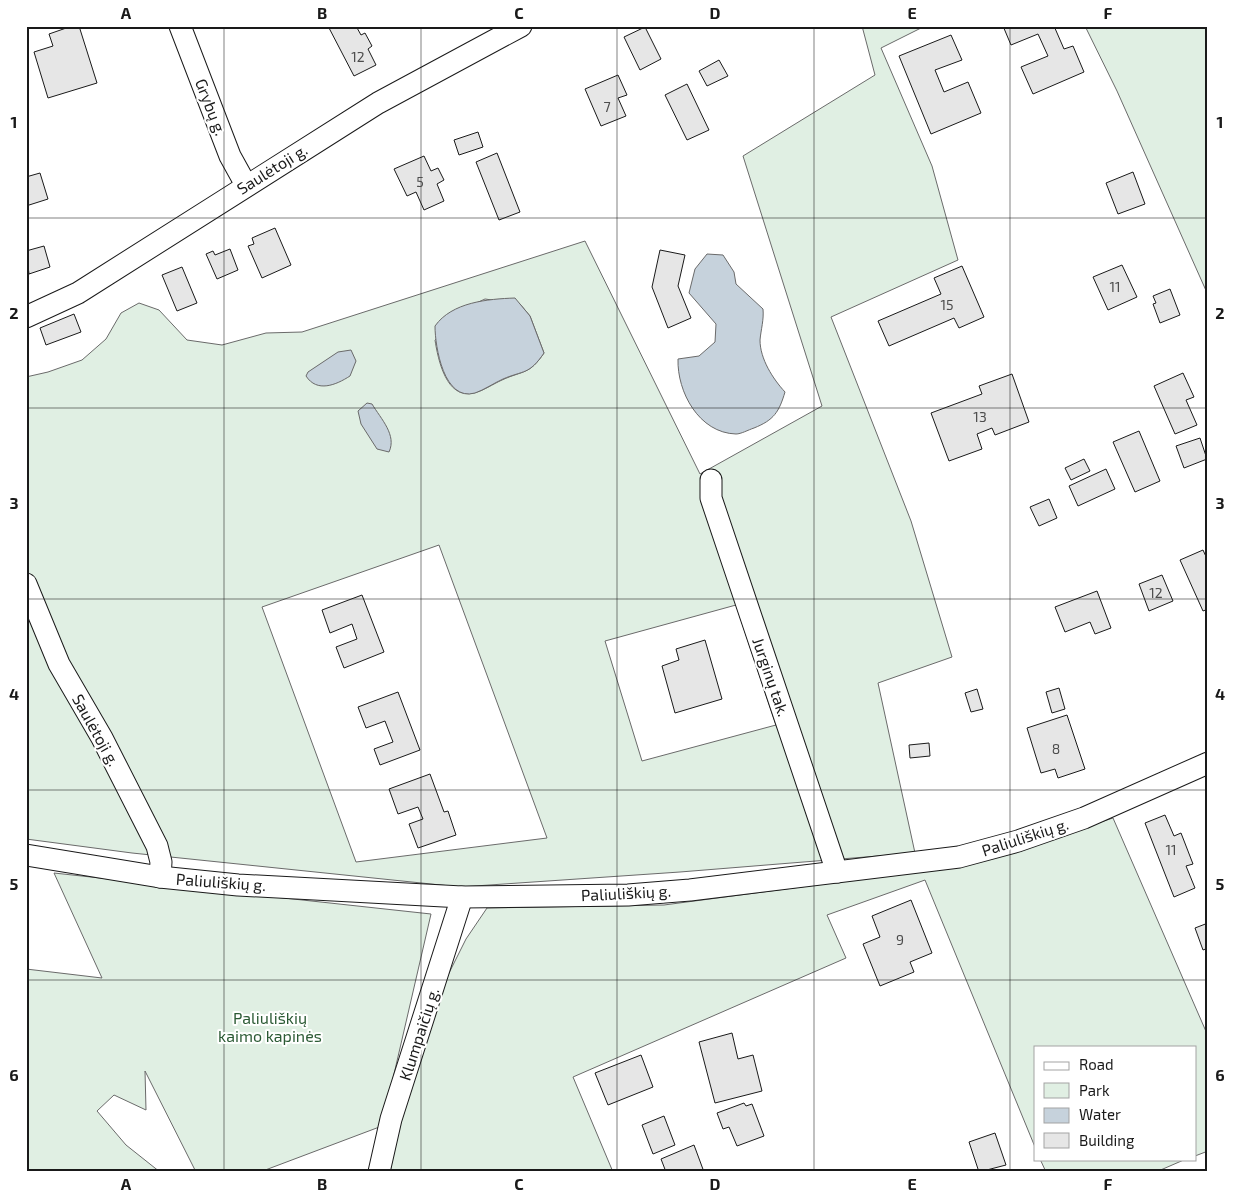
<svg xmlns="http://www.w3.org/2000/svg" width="1234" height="1198" font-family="'Exo 2',sans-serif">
	<rect width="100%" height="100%" fill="#fff"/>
	<g fill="#e0efe3" stroke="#6a6a6a" fill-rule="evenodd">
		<path d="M862 26H925L881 48 932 166 958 260 831 317 911 521 952 657 878 683 915 853 680 872 460 887 132 853 26 839V377L48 372 82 360 106 339 121 313 139 303 159 310 187 340 222 345 266 333 302 332 585 241 700 474 822 406 743 156 875 75ZM485 299 520 304 530 316 544 353C529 375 524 370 502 380 493 384 483 391 474 393 446 400 438 359 435 340L472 305ZM439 545 547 838 356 862 262 607ZM736 605 776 725 642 761 605 641Z"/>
		<polygon points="1085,26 1208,26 1208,295 1117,91"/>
		<polygon points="1113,818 1208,1036 1208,1151 1195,1156 1195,1047 1035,1047 1035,1147 925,880 827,915 846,958 573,1077 613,1172 390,1172 397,1135 443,985 466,939 487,908 664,905 968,865"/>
		<polygon points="54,873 431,914 382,1126 260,1172 196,1172 145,1071 146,1110 114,1095 97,1111 126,1145 160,1172 26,1172 26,969 102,978"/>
		<polygon points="1040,1159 1186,1159 1156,1172 1046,1172"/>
	</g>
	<g fill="#c6d2dc" stroke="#6a6a6a">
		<path d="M707 254 723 255 734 272 736 284 763 309C764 320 761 329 760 340 760 359 773 379 785 392 779 412 774 420 754 428 748 430 741 434 736 434 699 433 677 392 678 359L699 356 715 342 716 324 689 293 695 269Z"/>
		<path d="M515 298 530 316 544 353C529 375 524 370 503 379 494 383 484 390 475 393 444 402 435 347 435 326 452 302 488 299 515 298Z"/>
		<path d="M351 350 356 361 350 376C336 385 317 393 306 376L308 372 338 352Z"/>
		<path d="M367 403 372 404C381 419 397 435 389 452L377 449 361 424 358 411Z"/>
	</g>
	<g fill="#e6e6e6" stroke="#1a1a1a">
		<polygon points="72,26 79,26 97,83 48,98 34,52 53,46 49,34"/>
		<polygon points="328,26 356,26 361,35 365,33 372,46 368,49 376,65 354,76"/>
		<polygon points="1003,26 1054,26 1064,49 1073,46 1084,72 1033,94 1021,67 1048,56 1038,34 1011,45"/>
		<polygon points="645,27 661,59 640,70 624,37"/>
		<polygon points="951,35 962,60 935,70 944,92 968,82 981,113 931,134 899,56"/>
		<polygon points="719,60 728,76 707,86 699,71"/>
		<polygon points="618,75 627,95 618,98 626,116 601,126 585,89"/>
		<polygon points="687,84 709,130 687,140 665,95"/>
		<polygon points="478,132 483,147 459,155 454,140"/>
		<polygon points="497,153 520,212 499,220 476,162"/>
		<polygon points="424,156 431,171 438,168 444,180 437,184 444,201 424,210 416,192 407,196 394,169"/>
		<polygon points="1133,172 1145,204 1118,214 1106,183"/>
		<polygon points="40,173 48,199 26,206 26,177"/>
		<polygon points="275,228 291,265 262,278 248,246 254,244 252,238"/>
		<polygon points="44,246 50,267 29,274 26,251"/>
		<polygon points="230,249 238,270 217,279 206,254 213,251 215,255"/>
		<polygon points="660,250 685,255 678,286 691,318 668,328 652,287"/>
		<polygon points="1122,265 1137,297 1108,310 1093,277"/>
		<polygon points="962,266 984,317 959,328 954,318 889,346 878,321 941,294 934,278"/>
		<polygon points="182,267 197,303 177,311 162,275"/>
		<polygon points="1170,289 1180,315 1160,323 1153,304 1156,303 1153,296"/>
		<polygon points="74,314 81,332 46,345 40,328"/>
		<polygon points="1183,373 1194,397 1186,400 1197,425 1175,434 1154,386"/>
		<polygon points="1012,374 1029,422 995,435 992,428 977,434 982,449 949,461 931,413 982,394 979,386"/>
		<polygon points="1139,431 1160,481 1135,492 1113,442"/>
		<polygon points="1200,438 1207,459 1184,468 1176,446"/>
		<polygon points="1084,459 1090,471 1071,480 1065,468"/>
		<polygon points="1106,469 1115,489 1078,506 1069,486"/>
		<polygon points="1049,499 1057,518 1039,526 1030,507"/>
		<polygon points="1203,550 1208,561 1208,609 1203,611 1180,560"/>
		<polygon points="1162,575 1173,601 1149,611 1139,584"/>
		<polygon points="1097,591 1111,628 1095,634 1090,622 1065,632 1055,607"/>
		<polygon points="362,595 384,652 344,668 336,647 357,639 352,624 330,633 322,610"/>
		<polygon points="705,640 722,699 675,713 662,666 679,660 676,649"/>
		<polygon points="1059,688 1065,709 1052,713 1046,692"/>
		<polygon points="977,689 983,709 971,712 965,693"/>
		<polygon points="398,692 420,750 380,765 374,749 393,742 385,721 366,728 358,707"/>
		<polygon points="1067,715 1085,769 1058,778 1055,769 1041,773 1027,728"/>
		<polygon points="929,743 930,756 910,758 909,745"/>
		<polygon points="430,774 444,812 448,811 456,835 418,848 409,824 423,819 418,807 398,814 389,789"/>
		<polygon points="1165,815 1174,836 1181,833 1193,864 1186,866 1195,888 1174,897 1145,823"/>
		<polygon points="911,900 932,953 910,962 914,972 880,986 863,944 880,937 872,916"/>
		<polygon points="1208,923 1208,948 1203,950 1195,928"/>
		<polygon points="732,1033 738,1059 753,1055 762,1091 715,1103 699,1042"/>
		<polygon points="641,1055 653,1087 608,1105 595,1073"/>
		<polygon points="744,1103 746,1106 752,1104 764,1136 737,1146 729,1127 723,1129 717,1113"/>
		<polygon points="664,1116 675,1145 653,1154 642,1125"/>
		<polygon points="995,1133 1006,1165 979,1172 969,1142"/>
		<polygon points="694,1145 704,1172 666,1172 661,1159"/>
	</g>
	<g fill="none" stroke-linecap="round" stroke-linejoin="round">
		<g stroke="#1a1a1a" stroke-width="23">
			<g id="street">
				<polyline points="180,26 230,156 246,185"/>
				<polyline points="26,317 78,293 378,103 521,26"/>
				<polyline points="711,480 711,498 837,872"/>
				<polyline points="26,584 59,664 102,738 157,846 161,862 160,877"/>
				<polyline points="26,855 160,877 238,885 462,897 628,895 690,890 959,857 1018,841 1084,818 1208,763"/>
				<polyline points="379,1172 391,1119 462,897"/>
			</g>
		</g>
		<use href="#street" stroke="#fff" stroke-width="21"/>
	</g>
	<path fill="none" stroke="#1a1a1a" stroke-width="1" stroke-opacity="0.55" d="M224 26V1172M421 26V1172M617 26V1172M814 26V1172M1010 26V1172M26 218H1208M26 408H1208M26 599H1208M26 790H1208M26 980H1208"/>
	<g text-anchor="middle" stroke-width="4" stroke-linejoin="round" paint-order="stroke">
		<g font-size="14" fill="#4d4d4d">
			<text x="358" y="62">12</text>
			<text x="607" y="112">7</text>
			<text x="420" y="187">5</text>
			<text x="1115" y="292">11</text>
			<text x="947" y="310">15</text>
			<text x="980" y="422">13</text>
			<text x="1156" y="598">12</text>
			<text x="1056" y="754">8</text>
			<text x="1171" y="855">11</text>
			<text x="900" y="945">9</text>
		</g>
		<g font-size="16" fill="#1a1a1a" stroke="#fff">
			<text transform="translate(211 107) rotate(69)" y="6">Grybų g.</text>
			<text transform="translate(272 169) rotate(-32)" y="6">Saulėtoji g.</text>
			<text transform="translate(771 677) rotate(71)" y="6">Jurginų tak.</text>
			<text transform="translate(96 730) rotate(61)" y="6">Saulėtoji g.</text>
			<text transform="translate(1025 837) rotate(-18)" y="6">Paliuliškių g.</text>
			<text transform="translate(221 882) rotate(4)" y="6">Paliuliškių g.</text>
			<text transform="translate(626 893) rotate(-3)" y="6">Paliuliškių g.</text>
			<text transform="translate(419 1034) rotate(-72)" y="6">Klumpaičių g.</text>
		</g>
		<g font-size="16" fill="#2b5a34" stroke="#fff">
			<text x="270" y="1024">Paliuliškių<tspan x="270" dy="18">kaimo kapinės</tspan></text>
		</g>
	</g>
	<rect width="1234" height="1198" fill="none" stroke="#ffffff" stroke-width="55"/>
	<rect x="1034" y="1046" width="162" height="115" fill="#ffffff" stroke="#a3a3a3"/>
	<rect x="1044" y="1062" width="25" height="8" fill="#ffffff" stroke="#a3a3a3"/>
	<text x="1079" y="1070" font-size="15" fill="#1a1a1a">Road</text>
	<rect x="1044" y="1083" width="25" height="15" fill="#e0efe3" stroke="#a3a3a3"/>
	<text x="1079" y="1096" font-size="15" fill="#1a1a1a">Park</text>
	<rect x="1044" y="1108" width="25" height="15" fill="#c6d2dc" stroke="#a3a3a3"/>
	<text x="1079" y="1120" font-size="15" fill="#1a1a1a">Water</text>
	<rect x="1044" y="1133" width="25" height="15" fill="#e6e6e6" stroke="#a3a3a3"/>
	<text x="1079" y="1146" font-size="15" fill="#1a1a1a">Building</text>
	<rect x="28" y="28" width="1178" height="1142" fill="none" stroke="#1a1a1a" stroke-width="2"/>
	<g font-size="16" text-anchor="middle" font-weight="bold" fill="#1a1a1a">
		<text x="126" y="19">A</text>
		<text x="322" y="19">B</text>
		<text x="519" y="19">C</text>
		<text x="715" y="19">D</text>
		<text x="912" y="19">E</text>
		<text x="1108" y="19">F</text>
		<text x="14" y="128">1</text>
		<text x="1220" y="128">1</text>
		<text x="14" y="319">2</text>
		<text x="1220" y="319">2</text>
		<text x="14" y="509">3</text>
		<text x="1220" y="509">3</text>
		<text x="14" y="700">4</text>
		<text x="1220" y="700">4</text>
		<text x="14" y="890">5</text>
		<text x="1220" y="890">5</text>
		<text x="14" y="1081">6</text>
		<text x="1220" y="1081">6</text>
		<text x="126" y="1190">A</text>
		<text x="322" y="1190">B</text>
		<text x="519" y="1190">C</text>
		<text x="715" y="1190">D</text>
		<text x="912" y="1190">E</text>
		<text x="1108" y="1190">F</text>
	</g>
</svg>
